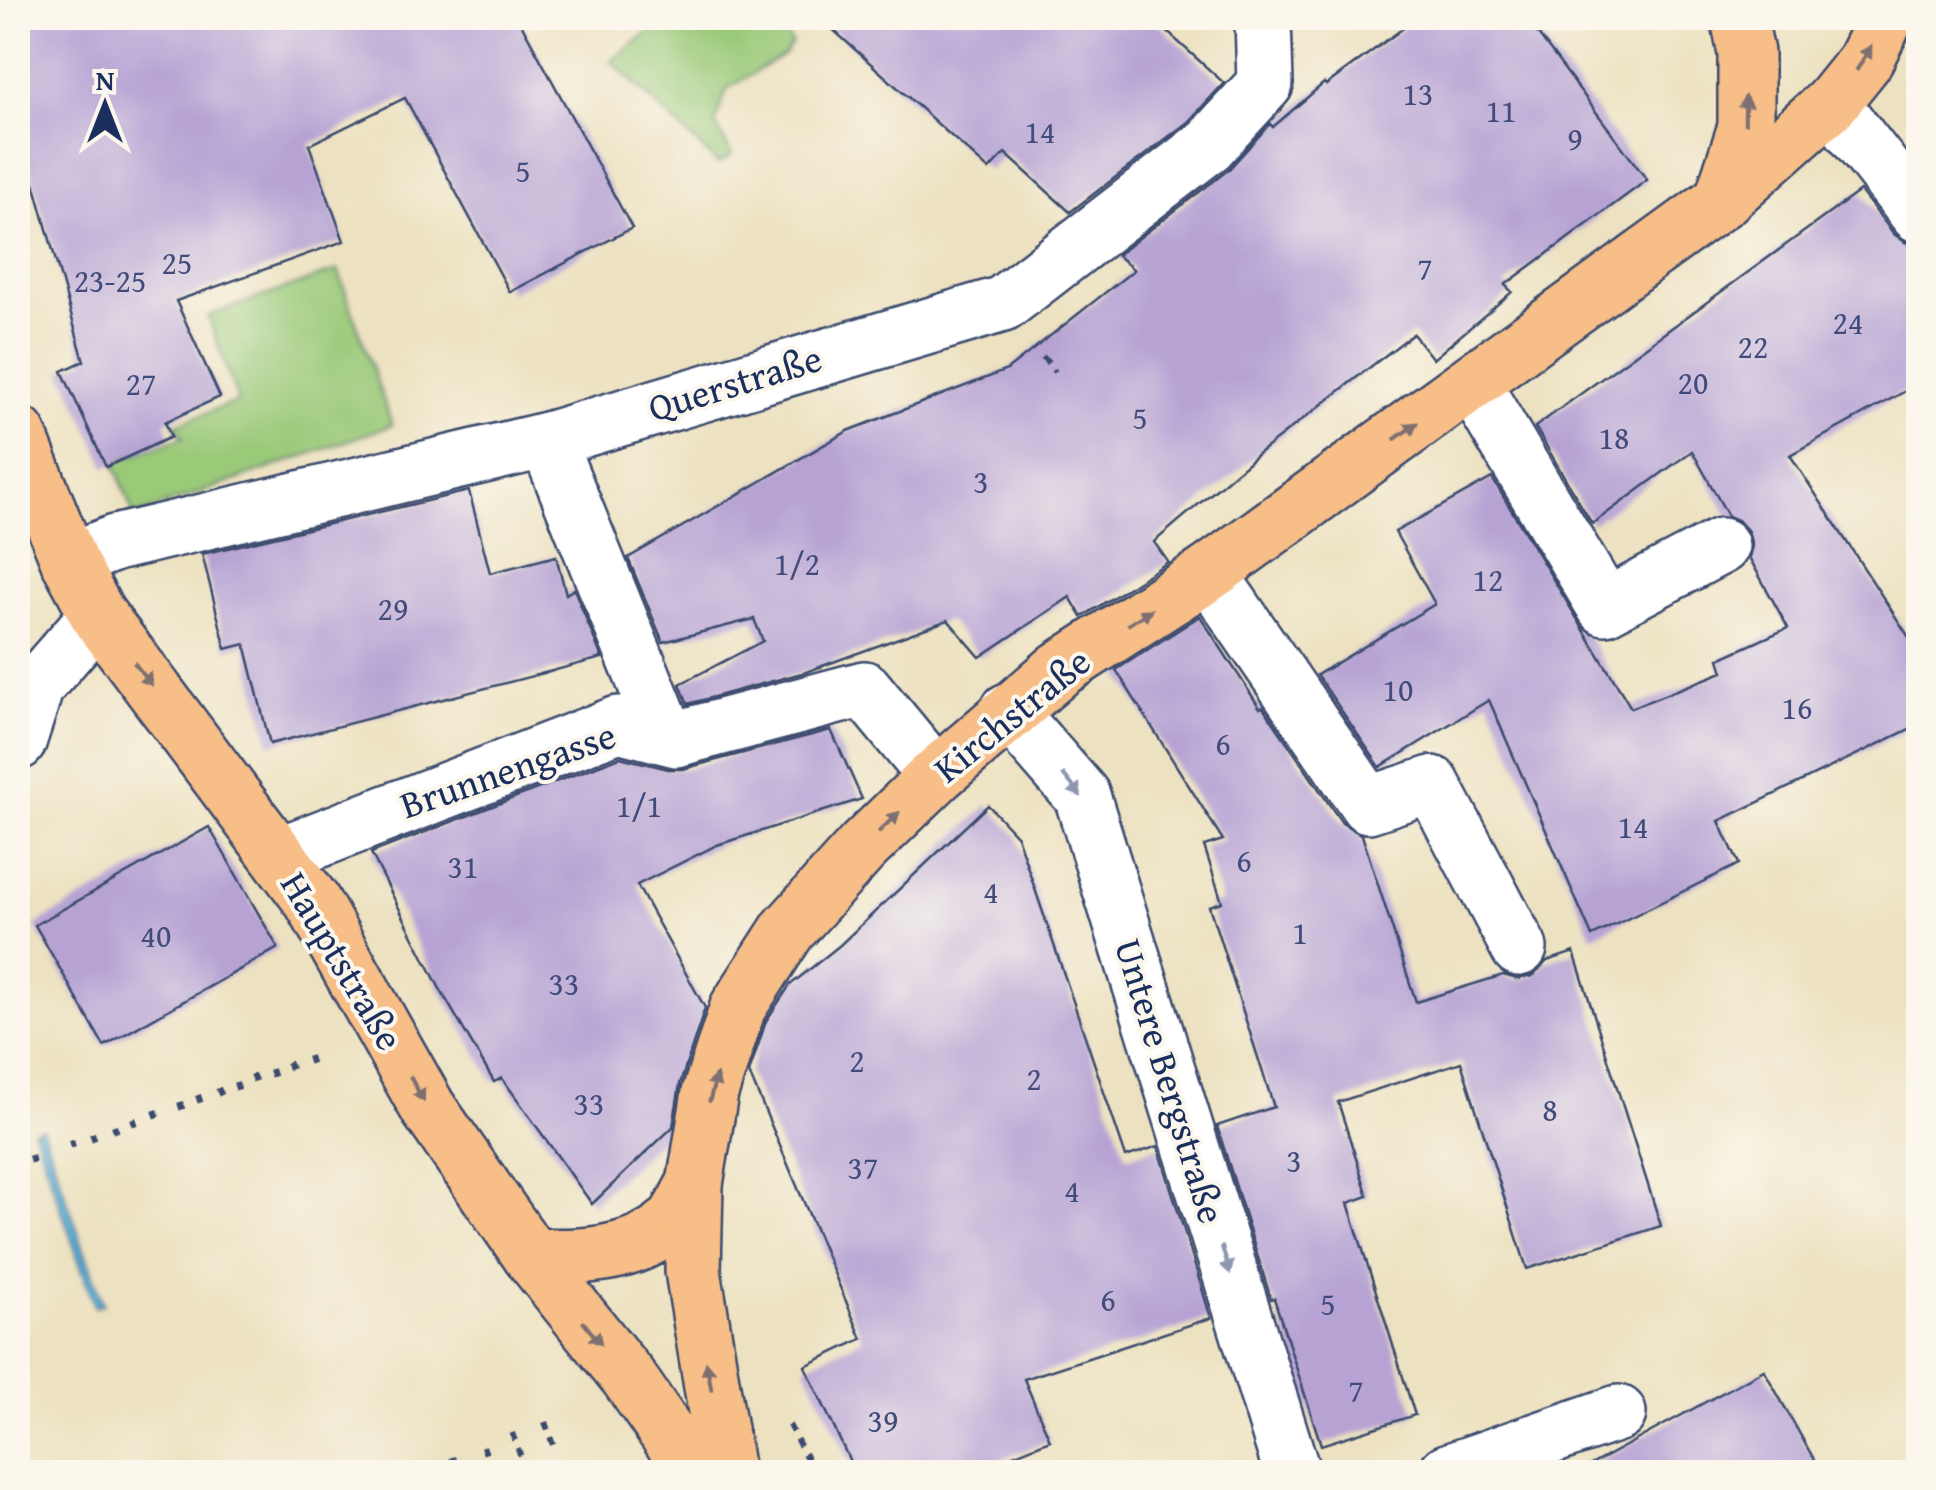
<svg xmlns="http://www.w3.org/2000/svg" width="1936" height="1490" font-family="'Gentium Book Plus',serif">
	<rect width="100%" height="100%" fill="#fbf7ec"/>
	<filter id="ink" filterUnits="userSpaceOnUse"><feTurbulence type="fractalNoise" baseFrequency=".01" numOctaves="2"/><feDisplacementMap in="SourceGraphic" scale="20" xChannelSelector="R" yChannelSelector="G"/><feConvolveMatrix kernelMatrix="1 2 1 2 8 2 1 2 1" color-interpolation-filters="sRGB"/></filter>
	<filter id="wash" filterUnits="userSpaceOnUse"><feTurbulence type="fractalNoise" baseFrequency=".0048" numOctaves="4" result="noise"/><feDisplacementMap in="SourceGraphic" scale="40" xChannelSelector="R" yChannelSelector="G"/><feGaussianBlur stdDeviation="2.25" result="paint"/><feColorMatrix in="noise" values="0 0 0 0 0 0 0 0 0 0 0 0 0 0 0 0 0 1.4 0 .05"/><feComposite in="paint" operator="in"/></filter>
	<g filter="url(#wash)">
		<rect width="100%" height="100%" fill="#ece1c0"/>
		<g fill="#9ac978" stroke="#5a7c6b" stroke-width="2.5">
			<polygon points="667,18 769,18 792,43 785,54 727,89 715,123 732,155 718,164 611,61"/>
			<polygon points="338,270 392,425 134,516 114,462 184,437 174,425 238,401 208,316"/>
		</g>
		<polygon fill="#57afd4" stroke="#396f99" stroke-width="2.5" points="42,1128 103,1304 95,1307 34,1130"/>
		<g id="blocks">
			<g fill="#b6a3d4">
				<polygon points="18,18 518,18 632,228 510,292 405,98 309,145 344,241 176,301 220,397 165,422 171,437 106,467 62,371 84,361 18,126"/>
				<polygon points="820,18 1152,18 1224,83 1188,122 1070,212 1005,153 989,170"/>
				<polygon points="1417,18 1526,18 1647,180 1505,285 1512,292 1433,359 1413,334 1259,453 1154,542 1168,562 1082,617 1070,597 980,657 948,620 806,672 688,704 680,684 763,641 754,619 663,642 628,558 848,431 1007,370 1134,270 1117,255 1228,170 1270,124 1273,127 1324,83 1326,85"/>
				<polygon points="1860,191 1894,234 1905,242 1918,245 1918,384 1790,455 1918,651 1918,725 1719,821 1739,864 1592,936 1489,700 1380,767 1317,675 1435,604 1395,532 1492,478 1631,708 1723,672 1719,659 1788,628 1749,557 1752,546 1748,531 1738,520 1728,516 1692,451 1592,524 1535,427"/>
				<polygon points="469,491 490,573 556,556 566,594 574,589 602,658 270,744 245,644 226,649 202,554"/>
				<polygon points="1200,616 1260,708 1263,707 1342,823 1362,835 1416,1002 1503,975 1517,979 1533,976 1547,961 1574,952 1661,1226 1527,1269 1461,1062 1338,1102 1368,1196 1348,1203 1415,1415 1321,1445 1274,1298 1271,1299 1217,1126 1274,1107 1209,906 1222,902 1204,846 1223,840 1116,670"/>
				<polygon points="831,730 862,799 717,845 637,885 705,1008 680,1084 673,1127 592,1204 502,1078 494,1082 440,989 371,853 620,757 668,769 683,769"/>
				<polygon points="988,805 1017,836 1126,1157 1158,1146 1211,1318 1024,1379 1050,1440 971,1472 855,1472 805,1366 862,1339 749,1073 766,1021 790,985 840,945"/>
				<polygon points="209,827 278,948 104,1046 35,925"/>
				<polygon points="1764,1370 1821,1472 1578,1472"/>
			</g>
		</g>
	</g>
	<g filter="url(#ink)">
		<use href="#blocks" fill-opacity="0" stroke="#3a4a6d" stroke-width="2.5"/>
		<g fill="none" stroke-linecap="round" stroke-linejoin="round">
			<g stroke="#3a4a6d" stroke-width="60">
				<g id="minor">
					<polyline points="1831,103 1918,214"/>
					<polyline points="1472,383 1605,607 1721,546"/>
					<polyline points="547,440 667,736"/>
					<polyline points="69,561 115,543 547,440 1003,304 1209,145 1265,84 1263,18"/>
					<polyline points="1209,573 1368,805 1432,784 1519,948"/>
					<polyline points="1008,711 1082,796 1292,1472"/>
					<polyline points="18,742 36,686 98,615"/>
					<polyline points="279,855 618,724 676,739 864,689 936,776"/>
					<polyline points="1447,1472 1618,1413"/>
				</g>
			</g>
			<g stroke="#3a4a6d" stroke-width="60">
				<g id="major">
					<polyline points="1722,200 1746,127 1746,53 1739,18"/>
					<polyline points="18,434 69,561 98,615 312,901 428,1108 531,1256 628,1377 694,1472"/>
					<path d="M531 1256C578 1258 631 1257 669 1225 680 1216 687 1196 695 1184"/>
					<polyline points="726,1472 693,1271 695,1184 710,1093 738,1007 788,930 863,847 936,776 1060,669 1209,573 1722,200 1831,103 1864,62 1886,18"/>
				</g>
			</g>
			<g stroke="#3a4a6d" stroke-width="6" stroke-dasharray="8 8" stroke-linecap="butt">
				<polyline points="1043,357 1055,372"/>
				<polyline points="309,1056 312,1066"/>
				<polyline points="288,1062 293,1073"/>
				<polyline points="271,1069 274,1079"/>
				<polyline points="252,1074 257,1085"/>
				<polyline points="236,1082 239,1092"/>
				<polyline points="218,1088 223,1098"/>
				<polyline points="198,1095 202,1107"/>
				<polyline points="180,1102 184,1115"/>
				<polyline points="155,1110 160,1124"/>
				<polyline points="133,1118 138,1132"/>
				<polyline points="114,1125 119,1139"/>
				<polyline points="92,1133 97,1147"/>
				<polyline points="71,1140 75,1154"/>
				<polyline points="31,1155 34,1168"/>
				<polyline points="545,1422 553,1445"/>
				<polyline points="789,1425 814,1472"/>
				<polyline points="512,1433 521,1457"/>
				<polyline points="483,1446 491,1468"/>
				<polyline points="452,1457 458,1472"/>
				<polyline points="423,1466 425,1472"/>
			</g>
			<use href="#minor" stroke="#fff" stroke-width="55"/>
			<use href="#major" stroke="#f7be87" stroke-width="55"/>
		</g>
		<defs><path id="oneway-solid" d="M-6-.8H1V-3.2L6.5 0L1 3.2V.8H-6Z" transform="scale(2.5)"/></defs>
		<g fill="#7e6f70">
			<use href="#oneway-solid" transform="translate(1864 58) rotate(-59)"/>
			<use href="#oneway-solid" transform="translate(1745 110) rotate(-89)"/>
			<use href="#oneway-solid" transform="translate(1406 431) rotate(-36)"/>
			<use href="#oneway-solid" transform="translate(1140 617) rotate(-33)"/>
			<use href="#oneway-solid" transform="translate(143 674) rotate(52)"/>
			<use href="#oneway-solid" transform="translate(889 822) rotate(-44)"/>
			<use href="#oneway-solid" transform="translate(713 1088) rotate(-75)"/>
			<use href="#oneway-solid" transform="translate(417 1089) rotate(61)"/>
			<use href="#oneway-solid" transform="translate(592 1333) rotate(51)"/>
			<use href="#oneway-solid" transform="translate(709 1376) rotate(-100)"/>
		</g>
		<g fill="#8d97ae">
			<use href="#oneway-solid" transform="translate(1072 785) rotate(51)"/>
			<use href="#oneway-solid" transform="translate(1226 1260) rotate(73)"/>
		</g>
	</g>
	<g text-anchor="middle" stroke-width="8" stroke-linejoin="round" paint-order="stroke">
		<g font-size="32" fill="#424c7c">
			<text x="1418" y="105">13</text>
			<text x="1501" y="122">11</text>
			<text x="1040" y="143">14</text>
			<text x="1575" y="150">9</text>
			<text x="523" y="182">5</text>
			<text x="177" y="274">25</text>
			<text x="1425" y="280">7</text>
			<text x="110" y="292">23-25</text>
			<text x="1848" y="334">24</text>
			<text x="1753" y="358">22</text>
			<text x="1693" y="394">20</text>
			<text x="141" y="395">27</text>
			<text x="1140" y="429">5</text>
			<text x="1614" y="449">18</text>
			<text x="981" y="493">3</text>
			<text x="797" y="575">1/2</text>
			<text x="1488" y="591">12</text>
			<text x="393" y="620">29</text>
			<text x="1398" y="701">10</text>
			<text x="1797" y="719">16</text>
			<text x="1223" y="755">6</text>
			<text x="639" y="817">1/1</text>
			<text x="1633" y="838">14</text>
			<text x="1244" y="872">6</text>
			<text x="463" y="878">31</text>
			<text x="991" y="903">4</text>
			<text x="1300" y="944">1</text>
			<text x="156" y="947">40</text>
			<text x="564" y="995">33</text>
			<text x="857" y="1072">2</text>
			<text x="1034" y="1090">2</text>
			<text x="589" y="1115">33</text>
			<text x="1550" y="1121">8</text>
			<text x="1294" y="1172">3</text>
			<text x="863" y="1179">37</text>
			<text x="1072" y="1202">4</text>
			<text x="1108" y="1311">6</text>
			<text x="1328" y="1315">5</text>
			<text x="1356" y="1402">7</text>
			<text x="883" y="1432">39</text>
		</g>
		<g font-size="38" fill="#1b2f5e" stroke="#fbf7ec">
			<text transform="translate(735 383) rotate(-17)" y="13">Querstraße</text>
			<text transform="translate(1012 715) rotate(-39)" y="13">Kirchstraße</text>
			<text transform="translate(508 770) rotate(-19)" y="13">Brunnengasse</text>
			<text transform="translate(342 961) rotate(59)" y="13">Hauptstraße</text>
			<text transform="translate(1170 1081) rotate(73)" y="13">Untere Bergstraße</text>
		</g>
	</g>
	<rect width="1936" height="1490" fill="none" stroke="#fbf7ec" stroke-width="60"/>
	<g transform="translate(105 105)" stroke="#fbf7ec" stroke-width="8" paint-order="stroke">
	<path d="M0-8L18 38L0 25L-18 38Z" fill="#1b2f5e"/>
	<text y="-15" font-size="28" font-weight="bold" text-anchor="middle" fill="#1b2f5e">N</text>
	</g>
</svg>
